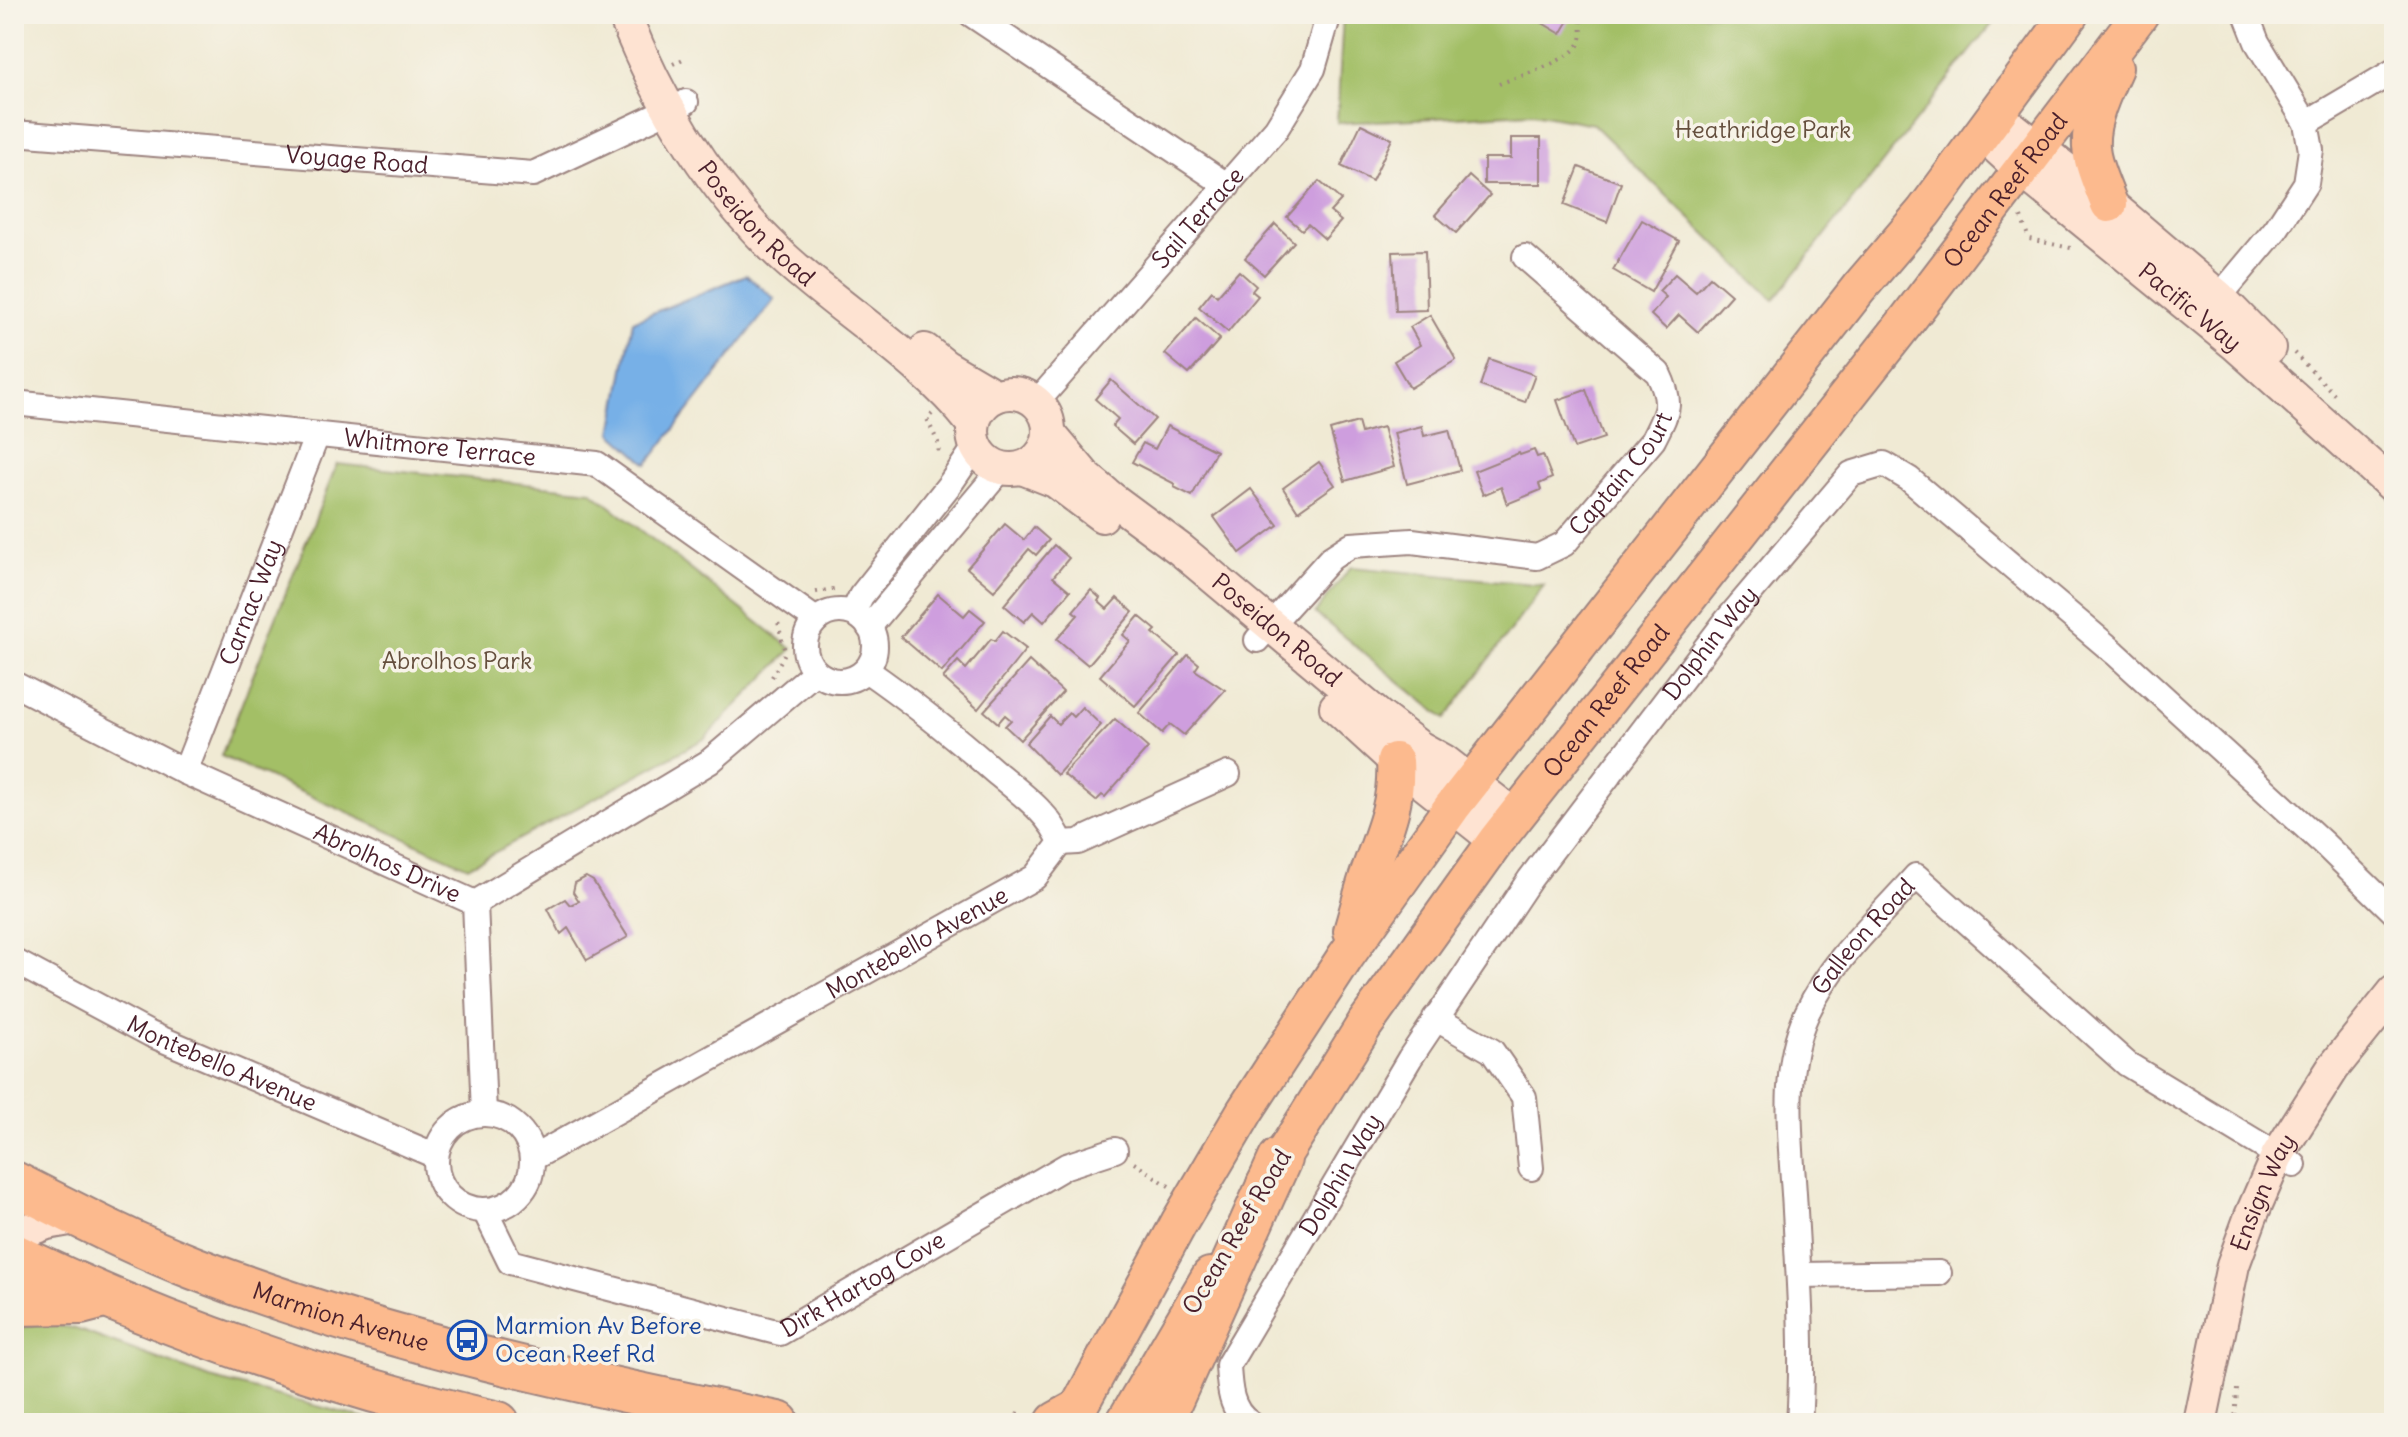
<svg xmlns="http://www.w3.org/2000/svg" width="2408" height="1437" font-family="Delius,sans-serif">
	<rect width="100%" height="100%" fill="#f7f3e8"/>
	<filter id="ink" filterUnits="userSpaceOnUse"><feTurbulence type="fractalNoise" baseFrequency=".0125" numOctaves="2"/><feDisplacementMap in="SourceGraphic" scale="16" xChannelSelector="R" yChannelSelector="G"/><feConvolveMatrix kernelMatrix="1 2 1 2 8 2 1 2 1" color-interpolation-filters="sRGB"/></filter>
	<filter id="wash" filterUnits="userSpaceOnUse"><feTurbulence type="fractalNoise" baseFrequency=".006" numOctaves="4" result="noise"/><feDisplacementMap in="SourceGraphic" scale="32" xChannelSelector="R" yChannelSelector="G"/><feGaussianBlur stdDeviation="1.8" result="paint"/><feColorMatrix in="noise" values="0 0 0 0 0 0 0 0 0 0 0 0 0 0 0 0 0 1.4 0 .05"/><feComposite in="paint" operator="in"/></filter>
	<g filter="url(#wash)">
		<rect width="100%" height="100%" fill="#f0ead4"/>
		<g fill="#a3bf66" stroke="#766f48" stroke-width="2">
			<polygon points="1343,14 2000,14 1774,300 1593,124 1533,113 1337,123"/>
			<polygon points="337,464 591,491 792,649 704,739 468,867 221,756"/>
			<polygon points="1351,567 1544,585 1445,719 1315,613"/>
			<polygon points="39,1323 73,1328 210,1378 382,1423 14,1423 14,1330"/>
		</g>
		<polygon fill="#77b0e7" stroke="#606889" stroke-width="2" points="746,275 775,299 647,464 612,433 633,321"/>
		<g id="blocks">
			<g fill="#ce9ede">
				<polygon points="1527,14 1573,14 1561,34"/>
				<polygon points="1361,124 1392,139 1372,181 1341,166"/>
				<polygon points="1511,138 1541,138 1541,184 1484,184 1484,158 1511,158"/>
				<polygon points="1579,167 1621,183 1607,222 1564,205"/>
				<polygon points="1469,176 1490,195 1456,233 1435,215"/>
				<polygon points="1319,181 1341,200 1330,212 1341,221 1325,239 1308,224 1302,230 1287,217"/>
				<polygon points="1642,220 1679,241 1651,292 1613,270"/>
				<polygon points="1275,224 1294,242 1264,275 1245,258"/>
				<polygon points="1425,251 1427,310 1396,311 1393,252"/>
				<polygon points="1239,271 1256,286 1252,291 1258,296 1228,332 1199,307 1212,291 1217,296"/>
				<polygon points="1675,274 1696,292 1710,277 1731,295 1698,332 1679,315 1666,329 1651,315 1666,297 1659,291"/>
				<polygon points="1430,315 1456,360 1410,388 1394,361 1420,345 1410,327"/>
				<polygon points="1196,318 1220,339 1189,374 1165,354"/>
				<polygon points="1489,359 1535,375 1525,402 1480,386"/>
				<polygon points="1111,380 1155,419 1133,444 1112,426 1118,419 1095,399"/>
				<polygon points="1586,390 1604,438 1574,448 1557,400"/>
				<polygon points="1358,422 1361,433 1383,427 1394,467 1345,481 1330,430"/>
				<polygon points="1167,426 1216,451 1192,496 1174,487 1175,484 1132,462 1143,443 1155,449"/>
				<polygon points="1422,426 1424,436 1449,430 1460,470 1407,484 1394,433"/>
				<polygon points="1534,450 1537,457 1543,455 1552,478 1539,484 1541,490 1507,504 1501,487 1483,495 1474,471 1519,453 1520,455"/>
				<polygon points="1319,462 1335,485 1298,511 1283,488"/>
				<polygon points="1251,489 1278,525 1240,553 1214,517"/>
				<polygon points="1005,524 1024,540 1034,527 1049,540 1036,555 1029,549 994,591 967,568"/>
				<polygon points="1054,545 1069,558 1053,577 1070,591 1044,622 1033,612 1024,622 1004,605"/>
				<polygon points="1091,590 1100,598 1098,601 1107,609 1117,598 1133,612 1088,665 1057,639 1078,615 1073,611"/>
				<polygon points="938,594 964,616 970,609 985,621 942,672 901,637"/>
				<polygon points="1139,616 1156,630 1153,633 1179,655 1135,706 1100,676 1130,641 1123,635"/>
				<polygon points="1003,631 1026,649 978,709 943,678 958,661 966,669 991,639 995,641"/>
				<polygon points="1188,655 1199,664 1195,670 1225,690 1184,735 1170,724 1162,733 1139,713"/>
				<polygon points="1029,661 1063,692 1020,740 1005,726 1011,720 1005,715 998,723 984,711"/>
				<polygon points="1082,707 1101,725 1057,775 1026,743 1050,716 1058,724 1069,713 1073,717"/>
				<polygon points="1115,719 1148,748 1105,797 1102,795 1096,801 1063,774"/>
				<polygon points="586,877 593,881 628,937 587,960 568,928 561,934 548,909 565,899 570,905 579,901 573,892 575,883"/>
			</g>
		</g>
	</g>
	<g filter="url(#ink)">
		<use href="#blocks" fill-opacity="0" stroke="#9d8480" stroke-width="2"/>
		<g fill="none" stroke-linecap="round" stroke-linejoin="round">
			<g stroke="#9d8480" stroke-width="28">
				<g id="street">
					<polyline points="971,14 1228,186"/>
					<polyline points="2306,123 2394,71"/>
					<path id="s1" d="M14 133 533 174 686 102"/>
					<polyline points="2209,309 2276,229 2306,183 2311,150 2306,123 2257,42 2246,14"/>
					<path id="s2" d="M14 403 597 464 816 620"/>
					<path id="s3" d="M1036 403 1276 129 1313 69 1329 14"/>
					<circle cx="840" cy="646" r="35"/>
					<polyline points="853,613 861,596 950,484 976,446"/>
					<polyline points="869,627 1002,468"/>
					<path id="s4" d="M1257 640 1331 558 1351 545 1412 541 1537 557 1564 544 1653 440C1668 410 1673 404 1658 373L1525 257"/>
					<path id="s5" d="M14 684 185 772 475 903 709 762 815 672"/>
					<path id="s6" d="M185 772 317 435"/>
					<polyline points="1061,843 1078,842 1228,774"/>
					<polyline points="475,903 484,1113"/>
					<path id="s7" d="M14 961 150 1034 436 1156"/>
					<polyline points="1435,1018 1492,1051 1524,1097 1531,1168"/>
					<circle cx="484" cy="1162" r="48"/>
					<path id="s8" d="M533 1158 1035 877 1061 843C1051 814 1018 791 994 771 953 735 911 701 866 670"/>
					<path id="s9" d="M485 1211 510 1262 780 1333 1066 1166 1115 1150"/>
					<polyline points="1799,1275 1939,1273"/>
					<path id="s10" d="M1250 1423C1230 1411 1229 1386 1228 1365L1410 1058 1530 879 1727 620 1851 474 1884 464 1909 479 2115 653 2323 843 2394 912"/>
					<path id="s11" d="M1799 1423C1804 1352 1799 1282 1795 1211 1792 1146 1779 1074 1807 1013 1831 961 1878 919 1916 876L2127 1064 2294 1165"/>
				</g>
			</g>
			<g stroke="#9d8480" stroke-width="36">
				<g id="secondary">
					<path id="s12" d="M624 14C660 105 710 188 782 256 844 313 921 358 973 424"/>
					<polyline points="1995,114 2100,196 2219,297 2269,348"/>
					<path id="s13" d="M1981 133 2020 169 2236 345 2394 487"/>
					<polyline points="925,350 945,366 996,396"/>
					<circle cx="1011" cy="431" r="38"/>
					<path id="s14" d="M1049 433 1086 477 1111 498 1181 550 1380 717 1419 747 1444 761 1515 816"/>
					<polyline points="1022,468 1055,481 1102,516"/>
					<polyline points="1336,707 1395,761 1496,841"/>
					<polyline points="14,1235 47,1223 81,1217"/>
					<path id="s15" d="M2200 1423 2233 1265 2251 1216 2277 1156 2333 1068 2394 992"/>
				</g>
			</g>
			<g stroke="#9d8480" stroke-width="40">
				<g id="primary">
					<path d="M2109 204C2103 188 2095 171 2092 155 2086 126 2103 93 2114 68"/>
					<path d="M1352 931C1357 915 1361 898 1366 882 1380 839 1398 808 1395 761"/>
					<path id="s16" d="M1265 1184 1365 1024 1496 841 1908 319 2140 14"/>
					<polyline points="1070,1423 1179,1223 1245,1111 1346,956 1452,807 1859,288 1924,212 2070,14"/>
					<polyline points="1124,1423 1210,1276"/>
				</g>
			</g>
			<g stroke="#9d8480" stroke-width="46">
				<g id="highway">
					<path id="s17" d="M14 1183C73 1213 132 1244 194 1268 382 1341 581 1383 778 1423"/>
					<path d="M14 1255C167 1328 333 1385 498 1423"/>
					<polyline points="14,1304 81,1303 100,1298"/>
					<polyline points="1057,1423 1075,1413"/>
					<polyline points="1161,1423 1280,1159"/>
				</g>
			</g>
			<g stroke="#9d8480" stroke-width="4" stroke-dasharray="2 6" stroke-linecap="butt">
				<polyline points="673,64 685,58"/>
				<path d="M1499 84C1518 76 1577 60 1581 39 1583 31 1580 23 1582 14"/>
				<polyline points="2021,217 2029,239 2075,249"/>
				<polyline points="2294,353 2338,398"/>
				<polyline points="932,414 927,419 938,442 939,457"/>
				<polyline points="816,592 839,588"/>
				<polyline points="772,677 785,653 778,622"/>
				<polyline points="1134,1163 1169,1186"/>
				<polyline points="1017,1412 1025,1423"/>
				<polyline points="2235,1423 2237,1389"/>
			</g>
			<use href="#street" stroke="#fff" stroke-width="24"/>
			<use href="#secondary" stroke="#fee3d2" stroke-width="32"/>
			<use href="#primary" stroke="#fcba8e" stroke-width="36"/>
			<use href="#highway" stroke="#fcba8e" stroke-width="42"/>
		</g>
	</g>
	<defs>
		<g id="bus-ring" transform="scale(2)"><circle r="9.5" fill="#f7f3e8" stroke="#1a4fb4" stroke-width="1.5"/><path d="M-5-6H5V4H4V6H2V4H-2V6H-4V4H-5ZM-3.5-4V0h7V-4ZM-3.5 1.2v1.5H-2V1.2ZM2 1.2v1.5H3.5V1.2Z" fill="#1a4fb4"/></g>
	</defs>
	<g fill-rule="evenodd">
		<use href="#bus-ring" x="467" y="1340"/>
	</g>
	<g text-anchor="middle" stroke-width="7" stroke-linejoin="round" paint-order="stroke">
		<g font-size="24" fill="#654f3d" stroke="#f7f3e8">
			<text x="1763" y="138">Heathridge Park</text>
			<text x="457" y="669">Abrolhos Park</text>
		</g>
		<g font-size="24" fill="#4a1f2b" stroke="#f7f3e8">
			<text dy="8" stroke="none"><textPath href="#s1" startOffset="344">Voyage Road</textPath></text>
			<text dy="8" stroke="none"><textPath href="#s16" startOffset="1240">Ocean Reef Road</textPath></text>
			<text dy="8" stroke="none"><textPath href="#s3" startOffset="246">Sail Terrace</textPath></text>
			<text dy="8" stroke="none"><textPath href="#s12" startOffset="250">Poseidon Road</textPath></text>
			<text dy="8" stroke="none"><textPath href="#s13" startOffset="272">Pacific Way</textPath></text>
			<text dy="8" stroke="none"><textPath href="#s2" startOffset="428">Whitmore Terrace</textPath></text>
			<text dy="8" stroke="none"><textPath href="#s4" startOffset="442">Captain Court</textPath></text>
			<text dy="8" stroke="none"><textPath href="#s6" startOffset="182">Carnac Way</textPath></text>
			<text dy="8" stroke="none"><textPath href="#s14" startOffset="302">Poseidon Road</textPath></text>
			<text dy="8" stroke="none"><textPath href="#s10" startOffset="934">Dolphin Way</textPath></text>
			<text dy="8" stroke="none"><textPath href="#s16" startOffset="592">Ocean Reef Road</textPath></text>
			<text dy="8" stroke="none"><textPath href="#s5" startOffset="414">Abrolhos Drive</textPath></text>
			<text dy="8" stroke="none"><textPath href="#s11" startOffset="508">Galleon Road</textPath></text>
			<text dy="8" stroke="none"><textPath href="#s8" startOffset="440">Montebello Avenue</textPath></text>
			<text dy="8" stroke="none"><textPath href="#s7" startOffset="232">Montebello Avenue</textPath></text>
			<text dy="8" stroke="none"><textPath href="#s10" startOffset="286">Dolphin Way</textPath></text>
			<text dy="8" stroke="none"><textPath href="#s15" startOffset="240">Ensign Way</textPath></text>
			<text transform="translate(1237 1232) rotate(-59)" y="8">Ocean Reef Road</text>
			<text dy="8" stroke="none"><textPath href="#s9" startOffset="432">Dirk Hartog Cove</textPath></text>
			<text dy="8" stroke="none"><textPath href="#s17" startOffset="354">Marmion Avenue</textPath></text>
		</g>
		<g font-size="24" fill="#164399" stroke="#f7f3e8" text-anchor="start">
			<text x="495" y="1334">Marmion Av Before<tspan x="495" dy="28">Ocean Reef Rd</tspan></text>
		</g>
	</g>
	<rect width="2408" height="1437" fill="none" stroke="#f7f3e8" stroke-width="48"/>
</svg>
